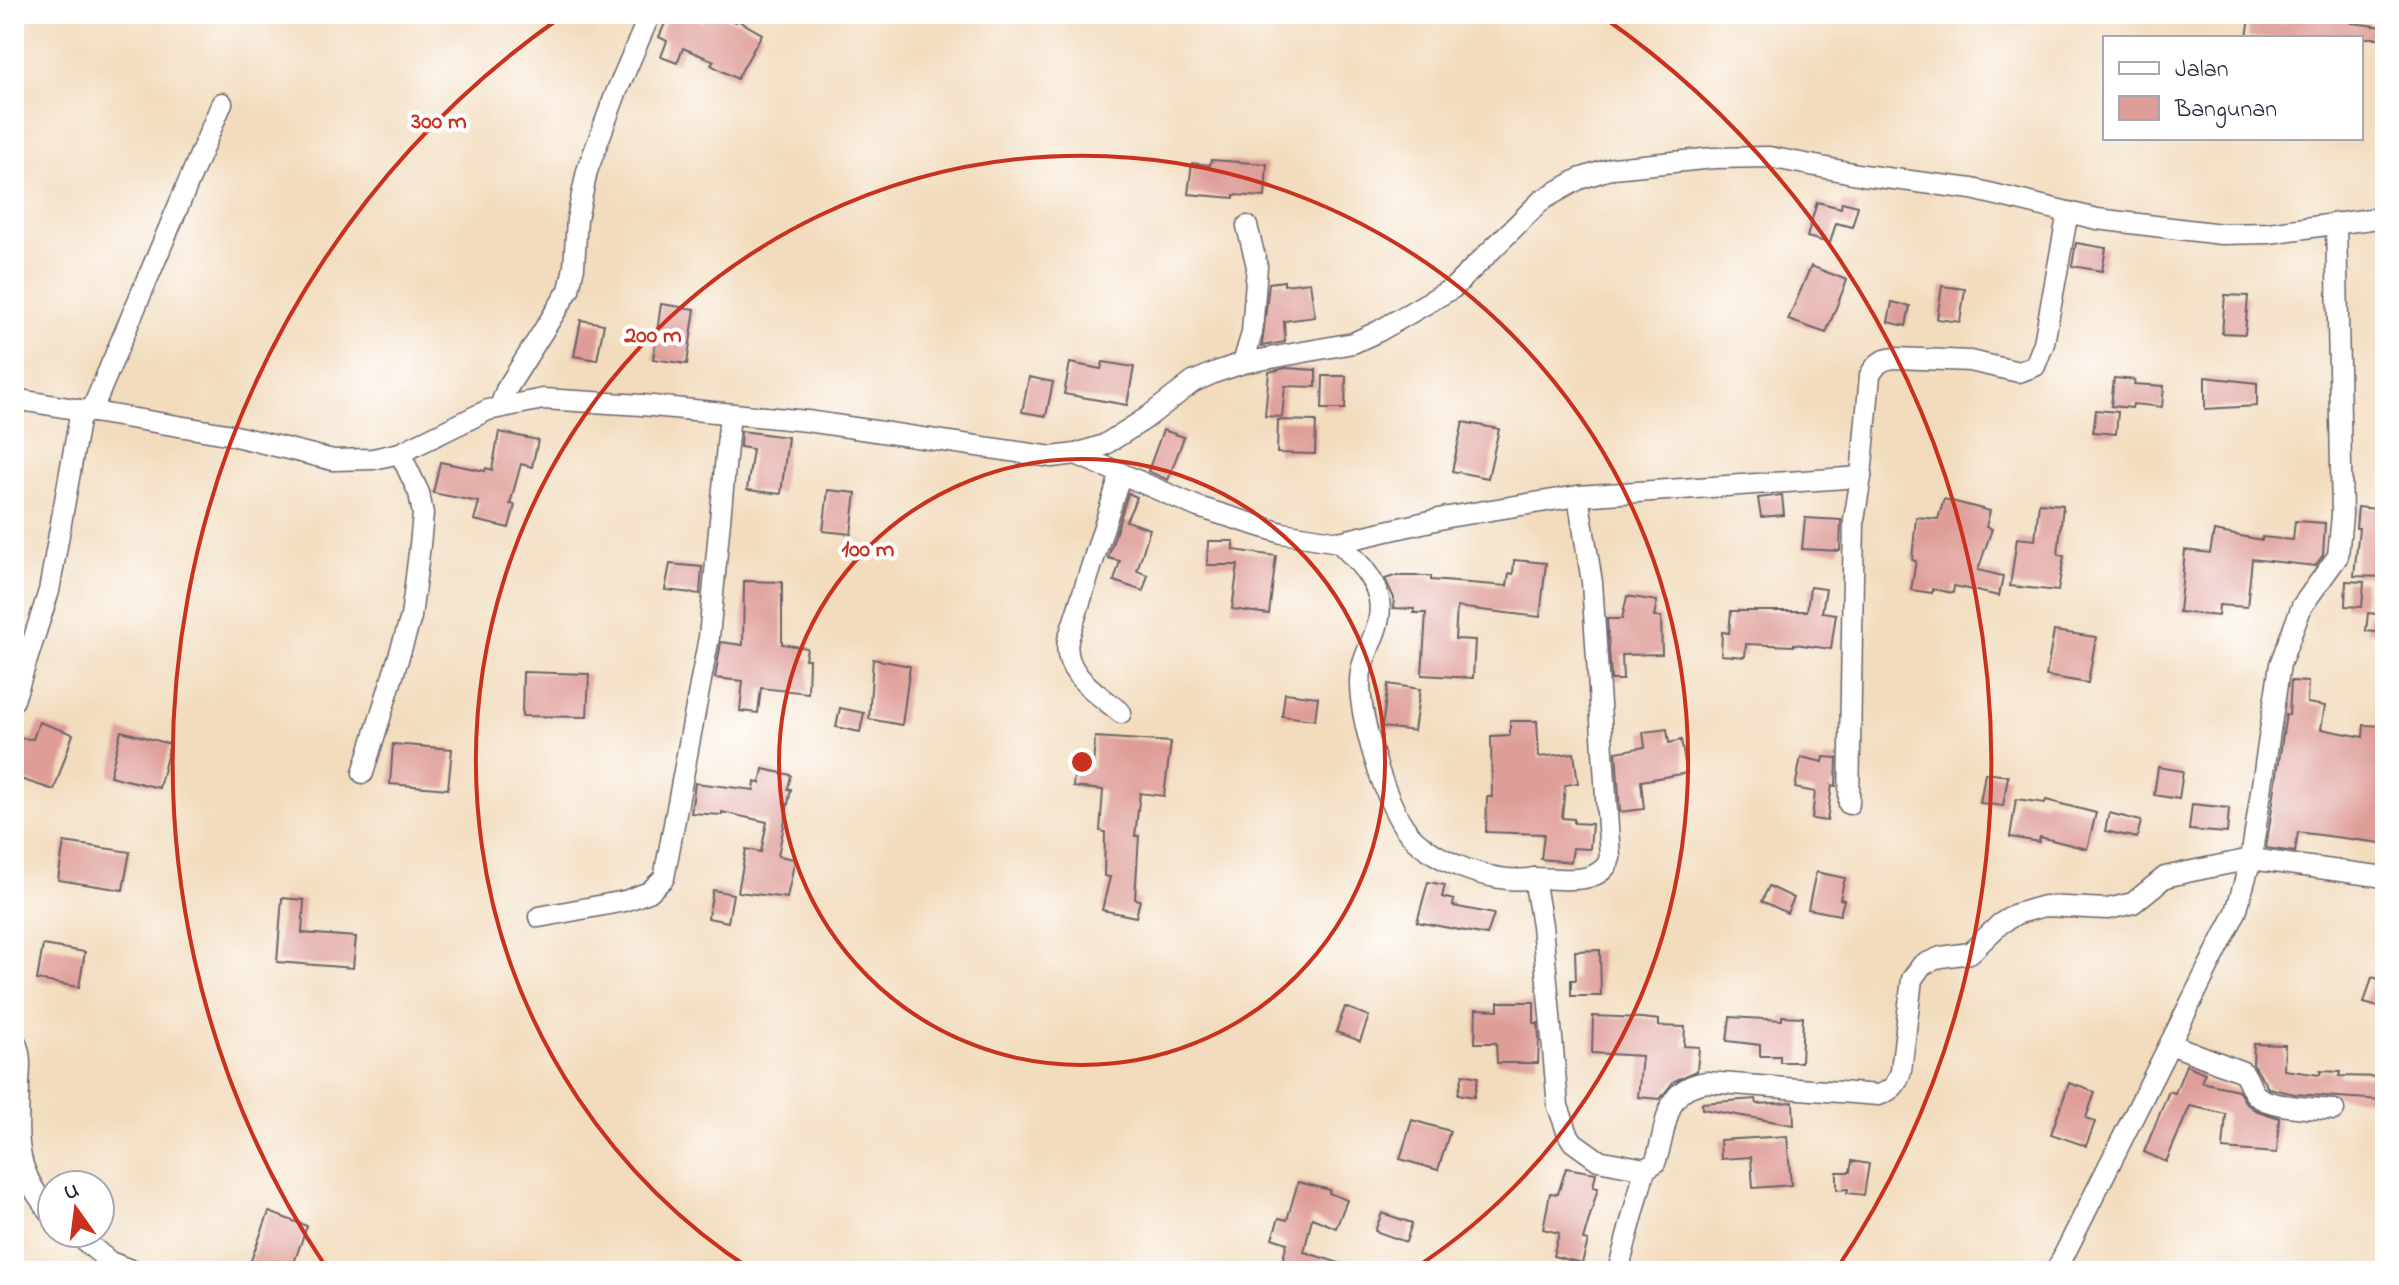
<svg xmlns="http://www.w3.org/2000/svg" width="2399" height="1285" font-family="'Indie Flower',sans-serif">
	<rect width="100%" height="100%" fill="#fff"/>
	<filter id="ink" filterUnits="userSpaceOnUse"><feTurbulence type="fractalNoise" baseFrequency=".0125" numOctaves="2"/><feDisplacementMap in="SourceGraphic" scale="16" xChannelSelector="R" yChannelSelector="G"/><feConvolveMatrix kernelMatrix="1 2 1 2 8 2 1 2 1" color-interpolation-filters="sRGB"/></filter>
	<filter id="wash" filterUnits="userSpaceOnUse"><feTurbulence type="fractalNoise" baseFrequency=".006" numOctaves="4" result="noise"/><feDisplacementMap in="SourceGraphic" scale="32" xChannelSelector="R" yChannelSelector="G"/><feGaussianBlur stdDeviation="1.8" result="paint"/><feColorMatrix in="noise" values="0 0 0 0 0 0 0 0 0 0 0 0 0 0 0 0 0 1.4 0 .05"/><feComposite in="paint" operator="in"/></filter>
	<g filter="url(#wash)">
		<rect width="100%" height="100%" fill="#f2dcbd"/>
		<g id="blocks">
			<g fill="#df9d97">
				<polygon points="669,14 686,14 704,22 707,14 715,14 736,22 737,20 762,34 737,79 711,65 714,61 683,48 677,63 661,57 667,41 659,37"/>
				<polygon points="2290,14 2352,14 2351,23 2384,27 2384,38 2247,38 2250,17 2288,23"/>
				<polygon points="1211,160 1267,164 1265,197 1234,195 1234,198 1188,194 1192,163 1210,165"/>
				<polygon points="1817,202 1841,208 1842,202 1858,206 1852,227 1836,223 1830,243 1807,237"/>
				<polygon points="2076,243 2106,248 2102,271 2072,266"/>
				<polygon points="1811,266 1847,280 1826,333 1788,320"/>
				<polygon points="1284,281 1284,285 1310,282 1315,317 1284,321 1285,342 1262,346 1269,283"/>
				<polygon points="1942,286 1965,289 1960,322 1937,319"/>
				<polygon points="2225,295 2248,296 2245,334 2222,333"/>
				<polygon points="1892,302 1910,306 1906,326 1888,322"/>
				<polygon points="661,304 695,309 687,364 653,359"/>
				<polygon points="581,320 604,324 597,360 574,356"/>
				<polygon points="1103,362 1134,367 1127,405 1064,394 1070,363 1101,369"/>
				<polygon points="1286,368 1316,370 1316,387 1285,386 1282,417 1265,416 1269,372"/>
				<polygon points="1323,376 1346,376 1345,409 1322,409"/>
				<polygon points="1029,377 1053,382 1046,416 1022,412"/>
				<polygon points="2205,377 2257,383 2257,406 2205,409"/>
				<polygon points="2114,378 2135,380 2134,384 2164,386 2162,407 2133,404 2132,408 2111,406"/>
				<polygon points="2096,410 2118,412 2116,434 2093,432"/>
				<polygon points="1278,420 1316,421 1315,454 1277,453"/>
				<polygon points="1463,422 1499,429 1488,478 1452,471"/>
				<polygon points="1163,430 1184,437 1168,480 1148,471"/>
				<polygon points="741,431 788,437 781,494 747,490 753,449 740,447"/>
				<polygon points="499,432 538,440 532,467 521,464 510,504 515,505 509,528 474,520 479,502 433,493 440,462 485,471 486,468 492,470"/>
				<polygon points="828,490 856,493 851,534 823,531"/>
				<polygon points="1128,493 1137,497 1126,521 1150,529 1137,571 1148,575 1143,591 1114,581 1120,561 1108,558"/>
				<polygon points="1782,495 1784,515 1761,517 1758,498"/>
				<polygon points="1944,499 1990,511 1986,527 1992,529 1978,570 2003,576 1999,596 1954,586 1953,593 1932,589 1932,593 1911,590 1916,561 1912,560 1916,517 1938,519"/>
				<polygon points="2039,503 2063,505 2058,555 2064,556 2058,591 2010,586 2017,538 2035,540"/>
				<polygon points="2358,507 2385,510 2385,577 2354,576 2359,528 2356,528"/>
				<polygon points="1805,518 1841,520 1840,551 1802,549"/>
				<polygon points="2295,521 2325,523 2323,555 2315,566 2252,559 2247,607 2219,605 2218,616 2179,612 2185,550 2210,553 2214,531 2262,540 2262,537 2293,540"/>
				<polygon points="1208,541 1234,541 1234,550 1276,556 1269,614 1232,609 1238,565 1207,565"/>
				<polygon points="1514,560 1546,563 1540,617 1457,607 1455,639 1475,640 1473,678 1422,675 1426,613 1414,613 1414,609 1393,608 1394,598 1385,579 1394,576 1431,576 1431,580 1507,586 1509,573 1513,574"/>
				<polygon points="670,564 702,567 700,594 665,590"/>
				<polygon points="744,581 782,582 782,644 807,648 805,659 809,659 808,693 761,688 758,713 740,711 743,681 715,678 721,642 743,645"/>
				<polygon points="2346,581 2364,582 2362,607 2345,606"/>
				<polygon points="1810,587 1826,589 1822,612 1836,614 1831,649 1794,644 1794,646 1746,644 1745,657 1721,655 1722,632 1729,633 1731,611 1807,611"/>
				<polygon points="1627,596 1657,601 1654,617 1661,617 1662,654 1622,655 1623,680 1611,680 1607,619 1622,619"/>
				<polygon points="2368,613 2385,615 2385,633 2366,631"/>
				<polygon points="2054,631 2096,637 2088,683 2046,676"/>
				<polygon points="873,659 910,666 902,725 869,719"/>
				<polygon points="523,672 589,674 587,717 522,716"/>
				<polygon points="2291,681 2308,682 2307,703 2325,706 2321,729 2363,737 2364,725 2385,726 2385,803 2381,843 2298,832 2295,852 2266,848 2286,714 2289,715"/>
				<polygon points="1388,684 1420,689 1414,731 1382,727"/>
				<polygon points="1285,693 1318,697 1315,720 1282,716"/>
				<polygon points="840,708 864,713 860,732 836,727"/>
				<polygon points="1510,721 1537,721 1539,757 1574,753 1578,783 1565,785 1562,818 1574,819 1574,823 1592,824 1590,849 1573,848 1571,862 1541,859 1544,834 1486,832 1487,797 1492,797 1491,736 1510,735"/>
				<polygon points="39,722 73,734 54,790 14,777 14,738 33,739"/>
				<polygon points="1667,729 1669,743 1681,740 1687,773 1641,781 1644,809 1620,812 1616,752 1645,747 1643,732"/>
				<polygon points="121,731 170,744 159,788 110,776"/>
				<polygon points="1095,737 1171,742 1164,796 1140,793 1135,836 1139,836 1135,899 1140,900 1136,917 1102,910 1110,877 1104,876 1105,832 1100,831 1103,790 1073,787 1075,766 1093,768"/>
				<polygon points="393,744 452,749 448,789 390,784"/>
				<polygon points="1801,757 1823,762 1824,757 1837,758 1836,786 1832,785 1827,821 1812,819 1815,792 1795,788"/>
				<polygon points="2158,767 2183,771 2179,799 2154,795"/>
				<polygon points="763,769 791,775 788,789 791,789 778,856 795,859 787,898 738,892 746,849 761,852 767,822 722,812 722,815 691,813 695,783 754,790 755,782 760,783"/>
				<polygon points="1985,773 2008,776 2003,806 1980,803"/>
				<polygon points="2016,799 2045,803 2046,800 2096,813 2087,849 2040,837 2039,842 2010,837"/>
				<polygon points="2192,804 2229,808 2227,833 2189,830"/>
				<polygon points="2109,813 2141,821 2137,838 2105,831"/>
				<polygon points="64,842 130,852 123,890 58,880"/>
				<polygon points="1816,872 1845,878 1840,899 1844,900 1840,915 1808,909"/>
				<polygon points="1428,882 1445,885 1442,897 1454,900 1453,906 1494,914 1487,935 1417,922"/>
				<polygon points="1769,886 1794,898 1787,913 1762,901"/>
				<polygon points="713,890 733,894 728,922 708,918"/>
				<polygon points="282,898 304,900 302,933 356,937 353,968 277,962"/>
				<polygon points="43,945 85,952 79,987 37,980"/>
				<polygon points="1600,950 1601,996 1571,996 1571,980 1576,980 1575,951"/>
				<polygon points="2372,977 2385,981 2385,1009 2364,1003"/>
				<polygon points="1498,1002 1534,1002 1534,1023 1538,1023 1539,1040 1538,1063 1497,1063 1496,1043 1475,1043 1476,1009 1498,1010"/>
				<polygon points="1345,1007 1369,1016 1360,1041 1336,1032"/>
				<polygon points="1593,1016 1642,1018 1659,1020 1659,1026 1685,1027 1684,1046 1699,1047 1697,1071 1674,1081 1660,1099 1638,1097 1642,1056 1592,1053"/>
				<polygon points="1782,1016 1803,1017 1801,1062 1780,1062 1780,1056 1760,1056 1760,1045 1727,1041 1730,1017 1782,1020"/>
				<polygon points="2254,1044 2285,1045 2284,1070 2320,1075 2320,1071 2340,1072 2339,1076 2384,1077 2382,1100 2295,1094 2268,1088 2253,1064"/>
				<polygon points="2186,1065 2205,1073 2201,1082 2238,1090 2246,1103 2255,1110 2279,1118 2277,1153 2223,1149 2226,1114 2190,1106 2166,1162 2144,1152 2169,1091 2175,1093"/>
				<polygon points="1463,1074 1478,1077 1474,1097 1458,1094"/>
				<polygon points="2069,1083 2095,1092 2086,1118 2095,1122 2086,1146 2051,1134"/>
				<polygon points="1756,1099 1757,1104 1793,1102 1794,1125 1702,1109 1702,1103"/>
				<polygon points="1412,1120 1450,1131 1438,1170 1400,1159"/>
				<polygon points="1787,1136 1791,1185 1753,1188 1751,1157 1721,1159 1720,1140"/>
				<polygon points="1852,1161 1869,1164 1864,1195 1847,1193 1848,1189 1837,1190 1837,1172 1850,1172"/>
				<polygon points="1566,1168 1596,1173 1593,1187 1598,1188 1583,1240 1588,1241 1582,1263 1553,1256 1559,1233 1543,1229 1550,1193 1558,1194"/>
				<polygon points="1298,1182 1330,1190 1329,1193 1347,1200 1336,1228 1312,1218 1304,1252 1352,1267 1352,1271 1280,1271 1287,1243 1272,1238 1279,1218 1287,1220"/>
				<polygon points="269,1212 307,1226 291,1271 247,1271"/>
				<polygon points="1382,1213 1412,1223 1406,1242 1375,1231"/>
			</g>
		</g>
	</g>
	<g filter="url(#ink)">
		<use href="#blocks" fill-opacity="0" stroke="#6b6368" stroke-width="2"/>
		<g fill="none" stroke-linecap="round" stroke-linejoin="round">
			<g stroke="#6b6368" stroke-width="23">
				<g id="street">
					<polyline points="1243,363 1252,333 1257,266 1247,226"/>
					<polyline points="14,399 227,434 333,460 373,459 400,453 488,410 543,399 642,405 807,421 1052,457 1076,454 1104,445 1145,419 1193,382 1216,372 1243,363 1353,343 1379,331 1453,288 1542,200 1579,179 1613,168 1714,158 1769,157 1863,175 1972,189 2097,219 2221,234 2269,233 2385,217"/>
					<polyline points="500,407 506,390 569,290 574,267 577,219 587,171 616,93 650,14"/>
					<polyline points="91,412 222,103"/>
					<polyline points="1076,454 1198,507 1282,533 1339,542 1448,517 1578,496 1861,477"/>
					<path d="M1339 542C1353 557 1372 574 1378 595 1387 627 1360 652 1360 682 1360 720 1383 795 1404 827 1426 860 1496 886 1534 878L1542 925 1558 1106 1568 1134 1573 1142 1598 1160 1645 1169 1655 1163C1669 1126 1661 1088 1707 1082L1879 1095C1892 1090 1897 1085 1901 1071L1912 979 1922 965 1941 957 1970 953 2000 924 2016 914 2044 906 2108 909 2133 903 2165 877 2187 872 2251 859 2385 877"/>
					<polyline points="14,700 49,591 81,410"/>
					<path d="M1121 713C1098 693 1062 674 1068 640L1121 473"/>
					<polyline points="363,773 411,617 420,545 423,514 419,493 400,453"/>
					<path d="M1849 804 1854 520 1861 477 1870 375C1877 363 1882 359 1896 358L1970 361 2019 372 2035 366 2044 343 2068 212"/>
					<path d="M1534 878C1558 878 1601 887 1610 858L1592 582 1578 496"/>
					<polyline points="539,917 625,901 649,892 664,878 709,637 730,414"/>
					<path d="M14 1039C22 1053 20 1068 19 1083 18 1140 12 1168 52 1214"/>
					<path d="M2170 1044 2243 1072C2249 1079 2250 1089 2256 1095 2269 1108 2316 1108 2334 1110"/>
					<polyline points="75,1233 110,1262 133,1271"/>
					<polyline points="1618,1271 1645,1169"/>
					<polyline points="2056,1271 2236,912 2251,859 2280,664 2302,606 2338,556 2342,515 2336,223"/>
				</g>
			</g>
			<use href="#street" stroke="#fff" stroke-width="20"/>
		</g>
	</g>
	<g fill="none" stroke="#c8321e" stroke-width="4">
		<circle cx="1082" cy="762" r="303"/>
		<path d="M752 1270A606 606 0 1 1 1412 1270"/>
		<path d="M328 1270A909 909 0 0 1 561 17M1603 17A909 909 0 0 1 1836 1270"/>
	</g>
	<circle cx="1082" cy="762" r="12" fill="#c8321e" stroke="#fff" stroke-width="4"/>
	<g font-size="24" text-anchor="middle" font-weight="bold" fill="#c8321e" stroke="#fff" stroke-width="8" stroke-linejoin="round" paint-order="stroke">
		<text x="439" y="128">300 m</text>
		<text x="653" y="342">200 m</text>
		<text x="868" y="556">100 m</text>
	</g>
	<rect width="2399" height="1285" fill="none" stroke="#fff" stroke-width="48"/>
	<rect x="2103" y="36" width="260" height="104" fill="#ffffff" stroke="#a7a7b1" stroke-width="2"/>
	<rect x="2119" y="62" width="40" height="12" fill="#ffffff" stroke="#a7a7b1" stroke-width="2"/>
	<text x="2175" y="76" font-size="24" fill="#22223b">Jalan</text>
	<rect x="2119" y="96" width="40" height="24" fill="#df9d97" stroke="#a7a7b1" stroke-width="2"/>
	<text x="2175" y="116" font-size="24" fill="#22223b">Bangunan</text>
	<g transform="translate(76 1209) rotate(346)"><circle r="38" fill="#ffffff" stroke="#a7a7b1" stroke-width="2"/>
	<path d="M0-6L14 30L0 20L-14 30Z" fill="#c8321e"/>
	<text y="-12" font-size="22" font-weight="bold" text-anchor="middle" fill="#22223b">U</text>
	</g>
</svg>
